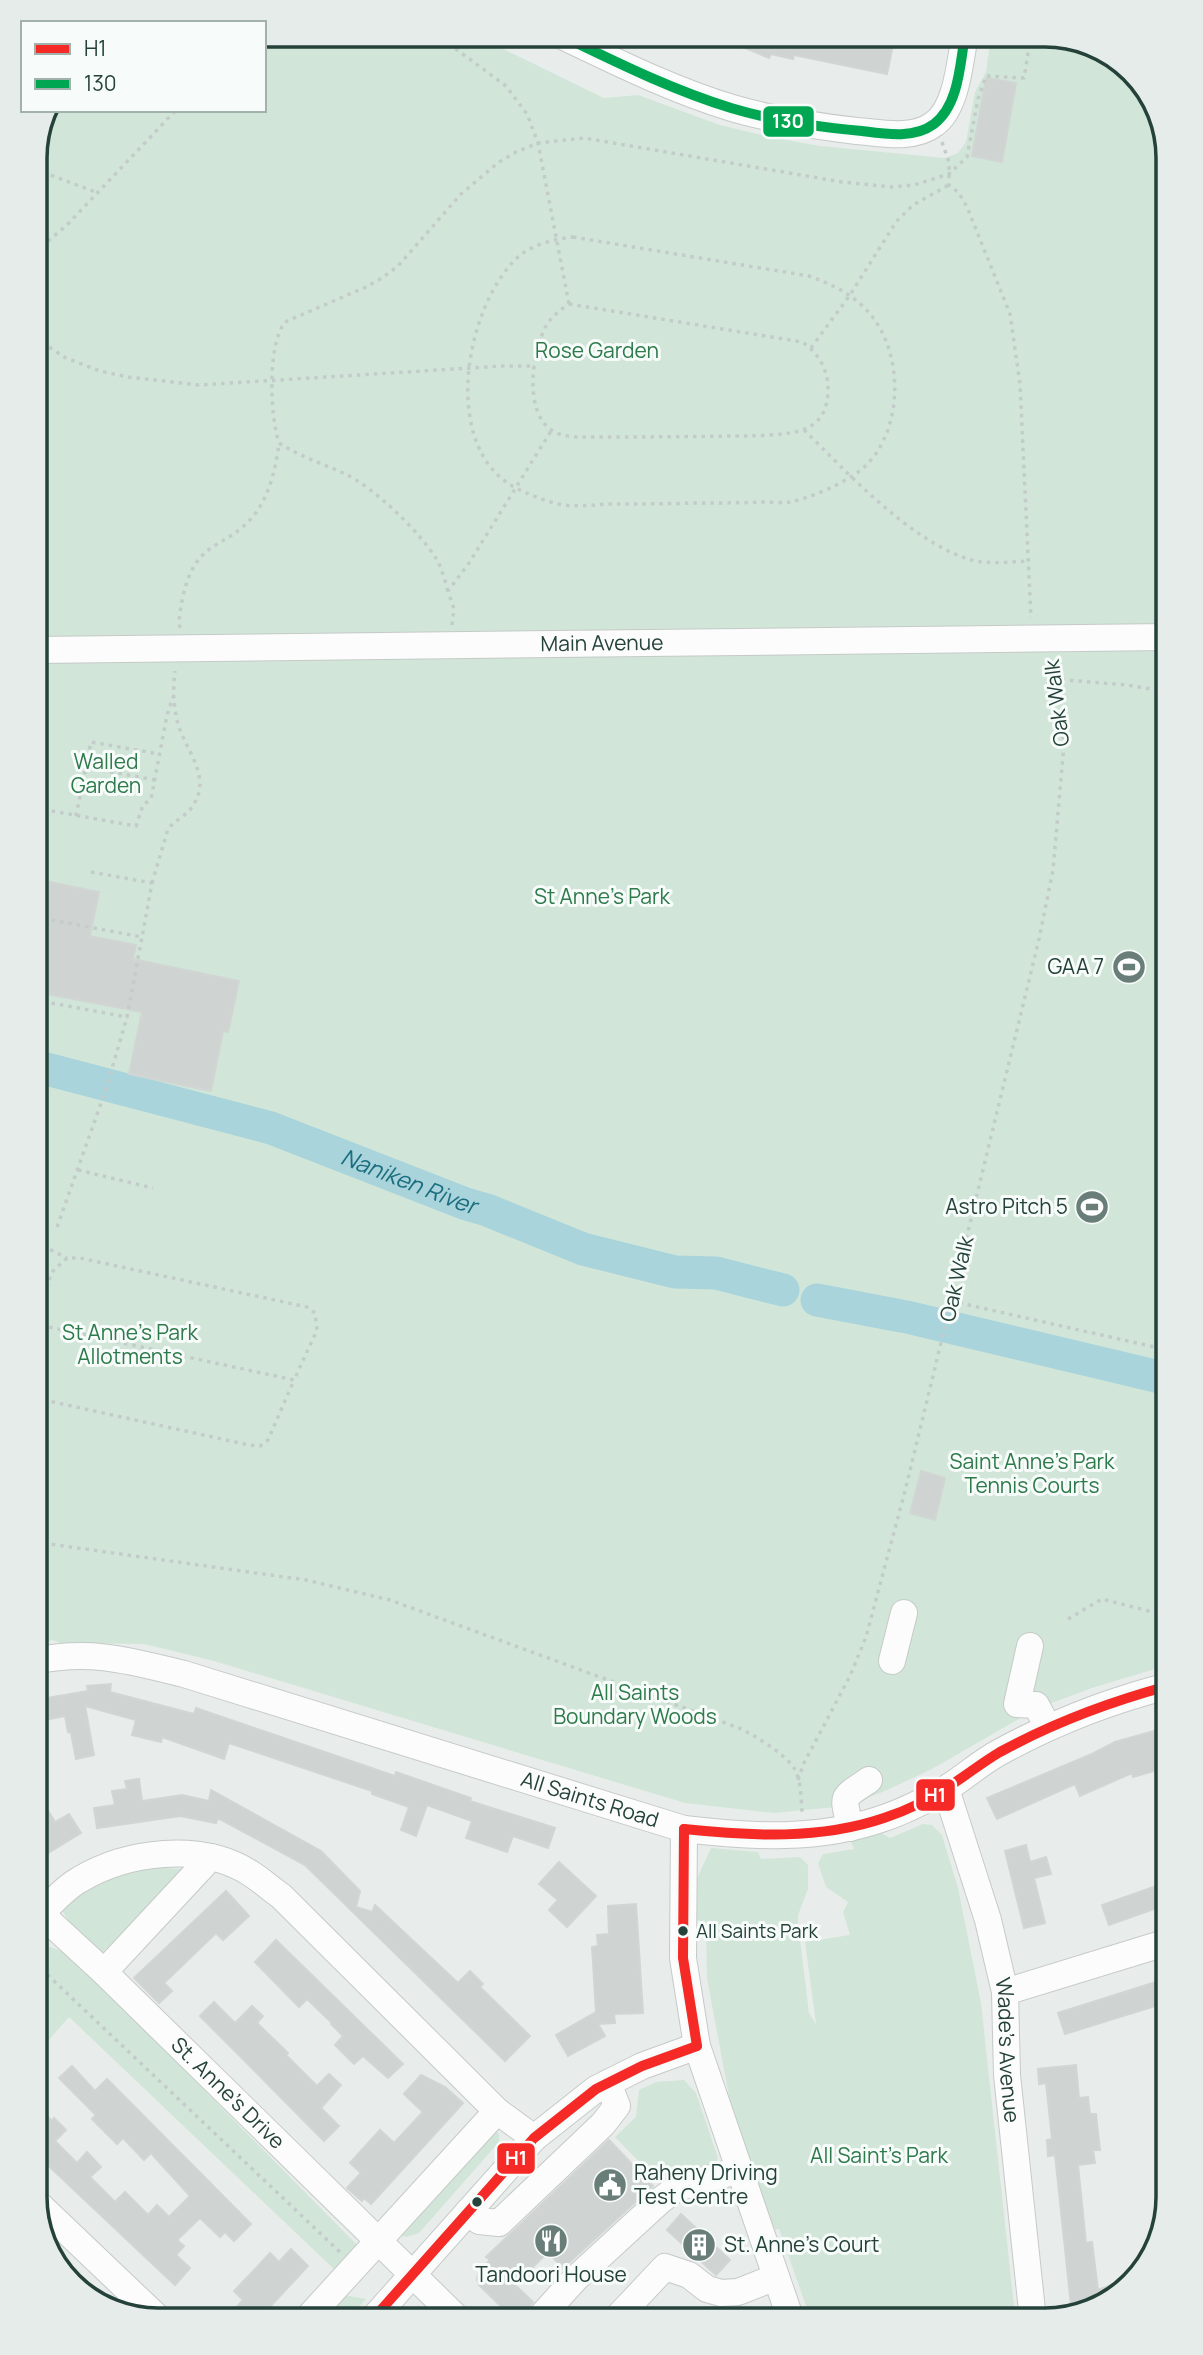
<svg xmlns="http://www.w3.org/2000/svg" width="1203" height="2355" font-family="Manrope,sans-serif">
	<rect width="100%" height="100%" fill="#e8edeb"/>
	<g fill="#d1e6d8">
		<polygon points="264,35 489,35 493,44 604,98 638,95 720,125 770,137 820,146 945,158 958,153 966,142 975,92 986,72 991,35 1053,35 1120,60 1159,111 1168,158 1168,1665 1092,1688 1038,1708 932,1769 885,1791 846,1806 774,1813 685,1803 214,1661 144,1644 61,1643 52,1640 35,1646 35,150 53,110 264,110"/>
		<polygon points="923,1824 932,1825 942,1835 958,1888 981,2003 1014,2306 1019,2311 1015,2314 1016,2320 811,2320 779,2229 772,2230 731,2107 707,1978 706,1925 691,1915 693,1887 711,1848 758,1852 761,1859 800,1857 808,1865 808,1889 798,1915 798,1923 809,2013 816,2024 805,1942 850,1935 843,1912 848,1902 826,1887 818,1863 823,1854 854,1849 850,1840 881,1833 890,1838"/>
		<polygon points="149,1867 183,1869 181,1874 101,1954 68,1920 62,1910 67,1901 115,1874"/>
		<polygon points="40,1944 65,1952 86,1970 360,2248 338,2273 69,2017 47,2042 35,2030 35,1946"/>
		<polygon points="684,2080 696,2093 718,2158 715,2164 664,2187 615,2137 636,2117 639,2090 656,2082"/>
		<polygon points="493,2127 499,2134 499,2142 419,2233 407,2237 397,2235"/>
		<polygon points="344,2295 366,2299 346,2320 312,2320"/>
	</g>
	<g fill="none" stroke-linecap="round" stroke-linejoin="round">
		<g stroke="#a9d4db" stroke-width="33">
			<path id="s1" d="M35 1066 271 1128 466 1204 487 1210 583 1249 675 1272 716 1273 783 1290"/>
			<polyline points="817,1300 901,1316"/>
			<polyline points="907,1317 1168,1379"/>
		</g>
	</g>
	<g fill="#cfd4d2" stroke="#d1d6d4" stroke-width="2">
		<polygon points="714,35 807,35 854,45 854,43 863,44 864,40 879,44 880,35 895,35 887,74 794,55 793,59 771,54 769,58"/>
		<polygon points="986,78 1016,83 1002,162 972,156"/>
		<polygon points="40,880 99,892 90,936 136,945 133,959 239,981 228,1032 223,1031 211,1091 129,1074 142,1012 35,992 35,905"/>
		<polygon points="921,1471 945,1478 935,1520 910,1513"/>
		<polygon points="111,1684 110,1692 194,1714 196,1708 395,1776 396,1772 471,1798 470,1801 555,1828 548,1848 513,1836 507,1852 466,1838 472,1821 427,1805 416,1836 401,1830 409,1807 372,1794 372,1791 229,1743 224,1759 162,1737 161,1742 132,1735 136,1720 85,1706 94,1755 76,1759 71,1733 68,1732 65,1716 35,1722 35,1700 88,1691 87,1686"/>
		<polygon points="1168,1727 1168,1767 1133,1777 1132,1773 1080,1796 1075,1784 997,1819 987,1798 1092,1754 1115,1742"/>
		<polygon points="139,1779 142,1801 182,1795 209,1801 211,1790 321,1851 360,1891 356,1907 372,1912 375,1905 458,1983 470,1971 483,1984 480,1987 530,2036 505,2061 305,1865 218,1818 216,1823 180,1816 97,1828 94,1808 115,1805 112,1791 127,1789 125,1781"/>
		<polygon points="47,1809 55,1822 69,1814 81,1833 35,1861 35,1816"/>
		<polygon points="1026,1845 1030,1862 1046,1857 1051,1874 1034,1878 1045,1923 1024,1928 1005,1851"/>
		<polygon points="559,1862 596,1896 567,1927 549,1910 558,1900 539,1884"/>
		<polygon points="1168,1882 1168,1904 1109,1925 1102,1905"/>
		<polygon points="226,1891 249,1916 223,1940 216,1933 164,1983 172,1991 159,2003 134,1978"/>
		<polygon points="636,1904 643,2013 614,2014 615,2023 598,2024 605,2036 568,2056 556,2035 596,2012 592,1947 598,1946 597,1935 609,1934 608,1906"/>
		<polygon points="276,1940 403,2064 388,2078 363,2056 354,2064 335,2045 343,2036 331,2024 332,2023 307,1999 299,2007 255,1962"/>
		<polygon points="1168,1978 1168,2002 1065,2034 1058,2013"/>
		<polygon points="214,2002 235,2023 252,2006 263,2016 257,2023 288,2053 286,2055 317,2086 329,2074 341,2085 321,2108 339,2126 324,2141 200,2016"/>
		<polygon points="1076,2065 1079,2098 1088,2097 1090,2114 1096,2114 1100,2150 1093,2150 1095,2163 1078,2165 1086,2243 1092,2242 1098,2290 1124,2280 1126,2283 1092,2311 1072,2315 1055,2155 1048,2156 1047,2140 1052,2139 1046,2083 1039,2084 1038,2069"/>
		<polygon points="72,2066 95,2091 107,2079 251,2224 234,2241 225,2232 220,2237 200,2218 177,2240 184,2246 176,2255 190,2268 175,2285 35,2153 35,2104 52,2121 54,2118 66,2130 55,2141 77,2163 87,2152 101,2167 90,2177 115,2202 125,2192 148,2215 157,2205 169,2217 190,2196 151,2153 144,2160 123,2138 117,2144 92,2119 96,2115 59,2078"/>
		<polygon points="421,2075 445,2087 463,2103 371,2204 364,2198 362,2201 347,2188 361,2173 350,2163 380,2130 394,2143 423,2112 404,2094"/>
		<polygon points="609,2140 653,2186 563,2268 548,2252 515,2285 533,2302 526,2310 523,2320 515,2320 479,2285 477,2279 479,2271 490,2260 486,2257"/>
		<polygon points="681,2214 730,2260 716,2275 667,2230"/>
		<polygon points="291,2249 308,2266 280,2296 258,2320 225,2320 243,2300 234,2291 258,2266 270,2253 279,2262"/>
	</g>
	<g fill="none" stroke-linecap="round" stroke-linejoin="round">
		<g stroke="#c5cac8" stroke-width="28">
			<g id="minor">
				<path d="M560 35C616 62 673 90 732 108 772 120 815 126 857 131 882 133 913 140 934 124 957 108 960 61 965 35"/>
				<path id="s2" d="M35 650 1168 637"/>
				<polyline points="1030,1646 1017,1704 1036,1705 1048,1727"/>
				<path id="s3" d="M35 1661C91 1649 130 1661 184 1674L684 1829C752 1837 819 1841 884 1818 905 1811 928 1799 947 1788 965 1777 981 1762 1000 1752 1053 1723 1109 1701 1168 1686"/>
				<polyline points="892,1661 904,1613"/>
				<path id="s4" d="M946 1789 988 1920 1005 1992 1007 2075 1033 2320"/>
				<path d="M850 1828C843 1793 840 1800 869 1780"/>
				<polyline points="684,1829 683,1958 697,2046 791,2320"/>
				<path id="s5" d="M41 1914 104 1972 459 2320"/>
				<path d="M35 1920C48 1907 63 1889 79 1880 127 1851 201 1842 250 1873 261 1880 271 1889 281 1896L497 2111 534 2138"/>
				<polyline points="104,1972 211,1857"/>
				<polyline points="1005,1992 1168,1942"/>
				<polyline points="36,2202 160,2320"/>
				<polyline points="468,2212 479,2221 499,2223 603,2124 617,2106 608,2083"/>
				<polyline points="306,2320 497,2111"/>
				<polyline points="372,2320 534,2138 596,2089 642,2066 697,2046"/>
				<polyline points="538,2320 575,2279 661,2200 677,2188 739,2170"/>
				<polyline points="615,2320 665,2267 689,2275 707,2289 721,2293 738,2292 776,2277"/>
			</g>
		</g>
		<g stroke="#c3ccca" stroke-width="3.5" stroke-dasharray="3.5 5" stroke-linecap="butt">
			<polyline points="434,35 445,41 506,86 527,114 538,143 569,304"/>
			<polyline points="942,142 949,162 949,185 959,193 967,207 1010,314 1020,384 1031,618"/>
			<polyline points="35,169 98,193"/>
			<path d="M573 237 809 276C834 285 857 296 874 319 907 364 902 449 849 478 833 488 809 498 790 502 782 503 772 502 764 502 741 503 718 503 695 503 665 504 636 504 606 504 592 505 577 507 563 505 548 502 532 496 518 489 439 451 464 306 519 256 533 244 556 239 573 237Z"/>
			<polyline points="35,252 67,225 176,110"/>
			<path d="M569 304 802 342C818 352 829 371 828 391 828 407 821 423 805 429 788 436 750 436 731 436 679 437 627 437 576 437 567 436 557 435 550 429 524 410 532 351 546 326 552 316 560 310 569 304Z"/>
			<polyline points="35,338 66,358 100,371 128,377 199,385 502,366 534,366"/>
			<polyline points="811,348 850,295 896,222 913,205 949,185"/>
			<path d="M804 430C848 473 909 540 968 559 987 565 1008 562 1027 561"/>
			<path d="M448 591C445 581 442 569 437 560 420 532 373 486 343 473 321 463 299 456 279 443 270 416 267 345 285 322L366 287 382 278 398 266 461 194 499 162 516 152 538 143 584 138 842 182 892 187 914 185 949 174 967 157 978 99 986 76 1024 78 1031 35"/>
			<polyline points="452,625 454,609 448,591 469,563 551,431"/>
			<path d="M180 628C178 618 181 607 183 596 197 536 226 551 255 514 270 494 276 467 279 443"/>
			<polyline points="1053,679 1127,685 1168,692"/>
			<polyline points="85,767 155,780"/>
			<polyline points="35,808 136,826 143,805 151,799 167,715 173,697"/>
			<polyline points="76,816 91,742 159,754"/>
			<polyline points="35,826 43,785 42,779 35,768"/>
			<polyline points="91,872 152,883 142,937"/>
			<path d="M152 883 168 829C175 820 186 816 192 807 214 776 183 748 177 720 173 703 173 687 175 671"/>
			<polyline points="35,917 142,937 127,1017 46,1002"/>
			<polyline points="78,1170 153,1188"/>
			<polyline points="57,1227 106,1089 127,1017"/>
			<polyline points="35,1242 67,1258"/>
			<polyline points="951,1301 1168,1350"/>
			<polyline points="35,1311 53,1271 67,1258 80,1258 307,1307 315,1313 317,1330 294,1380"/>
			<polyline points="35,1398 249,1445 260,1446 268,1440 294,1380 35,1324"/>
			<path d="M35 1542 306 1580 390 1600 739 1728C754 1735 785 1754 794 1768 801 1779 801 1799 802 1812"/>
			<polyline points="1068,1619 1102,1599 1168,1616"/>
			<polyline points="798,1780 804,1763 850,1676 866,1637 905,1491 1039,939 1053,870 1064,744 1051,660"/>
			<polyline points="35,1963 341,2253"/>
		</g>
		<use href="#minor" stroke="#fcfcfc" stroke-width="26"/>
		<g stroke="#f7fbf9" stroke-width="16">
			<g id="bus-1">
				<path d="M684 1829C752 1836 819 1840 884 1818 908 1810 931 1799 951 1785 968 1774 983 1762 1000 1752 1053 1723 1109 1702 1168 1686"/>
				<polyline points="684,1829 683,1958 697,2046"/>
				<polyline points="372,2320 534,2138 596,2089 642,2066 697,2046"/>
			</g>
		</g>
		<g stroke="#f7fbf9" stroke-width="16">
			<path id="bus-2" d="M560 35C616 62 672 90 731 108 774 121 818 127 862 131 885 134 914 139 934 124 959 105 960 64 965 35"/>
		</g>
		<use href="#bus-1" stroke="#f52a26" stroke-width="10"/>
		<use href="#bus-2" stroke="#00a651" stroke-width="10"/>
	</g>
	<defs>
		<g id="stadium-disc" transform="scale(1.75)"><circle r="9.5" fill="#697e78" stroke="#f7fbf9"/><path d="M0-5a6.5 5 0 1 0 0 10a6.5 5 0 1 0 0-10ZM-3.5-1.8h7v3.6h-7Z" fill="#fff"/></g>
		<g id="civic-disc" transform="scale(1.75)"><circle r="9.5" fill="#697e78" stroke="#f7fbf9"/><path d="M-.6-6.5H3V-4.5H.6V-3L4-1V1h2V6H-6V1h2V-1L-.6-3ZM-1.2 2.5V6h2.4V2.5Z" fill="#fff"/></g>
		<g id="restaurant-disc" transform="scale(1.75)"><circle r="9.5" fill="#697e78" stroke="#f7fbf9"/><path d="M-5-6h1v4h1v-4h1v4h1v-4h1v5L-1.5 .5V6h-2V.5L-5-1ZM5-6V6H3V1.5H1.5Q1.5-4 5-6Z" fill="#fff"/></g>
		<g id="building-disc" transform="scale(1.75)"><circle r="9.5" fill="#697e78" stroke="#f7fbf9"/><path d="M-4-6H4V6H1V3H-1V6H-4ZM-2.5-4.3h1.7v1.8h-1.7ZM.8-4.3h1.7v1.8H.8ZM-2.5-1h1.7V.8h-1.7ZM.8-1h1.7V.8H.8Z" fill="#fff"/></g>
	</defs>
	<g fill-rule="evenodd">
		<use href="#stadium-disc" x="1129" y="967"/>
		<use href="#stadium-disc" x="1092" y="1207"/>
		<use href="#civic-disc" x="610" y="2185"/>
		<use href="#restaurant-disc" x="551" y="2241"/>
		<use href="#building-disc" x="699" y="2245"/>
	</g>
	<g fill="#24423a" stroke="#f7fbf9" stroke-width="2.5">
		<circle cx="683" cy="1931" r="6"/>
		<circle cx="477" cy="2202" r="6"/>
	</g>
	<g text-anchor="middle" stroke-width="6" stroke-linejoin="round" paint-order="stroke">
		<g font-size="19" fill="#24423a" stroke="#f7fbf9" text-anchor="start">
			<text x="696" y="1938">All Saints Park</text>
		</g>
		<g font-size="21" fill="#2d7a4b" stroke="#f7fbf9">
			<text x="597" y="358">Rose Garden</text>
			<text x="106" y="769">Walled<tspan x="106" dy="24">Garden</tspan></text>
			<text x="602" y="904">St Anne's Park</text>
			<text x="130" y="1340">St Anne's Park<tspan x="130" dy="24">Allotments</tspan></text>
			<text x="1032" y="1469">Saint Anne's Park<tspan x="1032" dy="24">Tennis Courts</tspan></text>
			<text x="635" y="1700">All Saints<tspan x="635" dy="24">Boundary Woods</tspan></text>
			<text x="879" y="2163">All Saint's Park</text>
		</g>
		<g font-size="21" fill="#24423a" stroke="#f7fbf9">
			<text dy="7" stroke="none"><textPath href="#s2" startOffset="567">Main Avenue</textPath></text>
			<text transform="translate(1057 703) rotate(-97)" y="7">Oak Walk</text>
			<text transform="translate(957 1279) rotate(-77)" y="7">Oak Walk</text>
			<text dy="7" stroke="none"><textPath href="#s3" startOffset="576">All Saints Road</textPath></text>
			<text dy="7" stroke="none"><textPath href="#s4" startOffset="270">Wade's Avenue</textPath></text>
			<text dy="7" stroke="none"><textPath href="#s5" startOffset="259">St. Anne's Drive</textPath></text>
		</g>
		<g font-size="21" fill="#24423a" stroke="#f7fbf9" text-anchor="end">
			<text x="1104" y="974">GAA 7</text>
			<text x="1068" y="1214">Astro Pitch 5</text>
			<text x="634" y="2180" text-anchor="start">Raheny Driving<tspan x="634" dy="24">Test Centre</tspan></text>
			<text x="724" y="2252" text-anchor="start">St. Anne's Court</text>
			<text x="551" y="2282" text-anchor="middle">Tandoori House</text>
		</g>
		<g font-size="23" font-style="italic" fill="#1c6f80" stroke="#f7fbf9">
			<text dy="8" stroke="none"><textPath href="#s1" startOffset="392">Naniken River</textPath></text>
		</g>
	</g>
	<path d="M0 0H1203V2355H0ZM158 47H1045A111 111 0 0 1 1156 158V2197A111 111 0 0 1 1045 2308H158A111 111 0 0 1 47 2197V158A111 111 0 0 1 158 47Z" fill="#e6ecea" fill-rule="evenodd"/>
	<path fill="none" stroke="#24423a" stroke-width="3.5" d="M158 47H1045A111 111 0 0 1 1156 158V2197A111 111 0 0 1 1045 2308H158A111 111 0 0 1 47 2197V158A111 111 0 0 1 158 47Z"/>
	<g stroke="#f7fbf9" stroke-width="2.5">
		<rect x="762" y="105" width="53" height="33" rx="7" fill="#00a651"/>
		<rect x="915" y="1778" width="41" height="34" rx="7" fill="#f52a26"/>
		<rect x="496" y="2142" width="40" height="33" rx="7" fill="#f52a26"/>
	</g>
	<g font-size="19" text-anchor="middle" font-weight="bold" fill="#fff">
		<text x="788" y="128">130</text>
		<text x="935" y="1802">H1</text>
		<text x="516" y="2165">H1</text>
	</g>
	<rect x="21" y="21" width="245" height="91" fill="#f7fbf9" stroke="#a3b1ad" stroke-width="2"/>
	<rect x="35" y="44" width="35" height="10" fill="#f52a26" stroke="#a3b1ad" stroke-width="2"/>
	<text x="84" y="56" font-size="21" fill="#24423a">H1</text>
	<rect x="35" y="79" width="35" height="10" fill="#00a651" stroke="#a3b1ad" stroke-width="2"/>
	<text x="84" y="91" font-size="21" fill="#24423a">130</text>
</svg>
